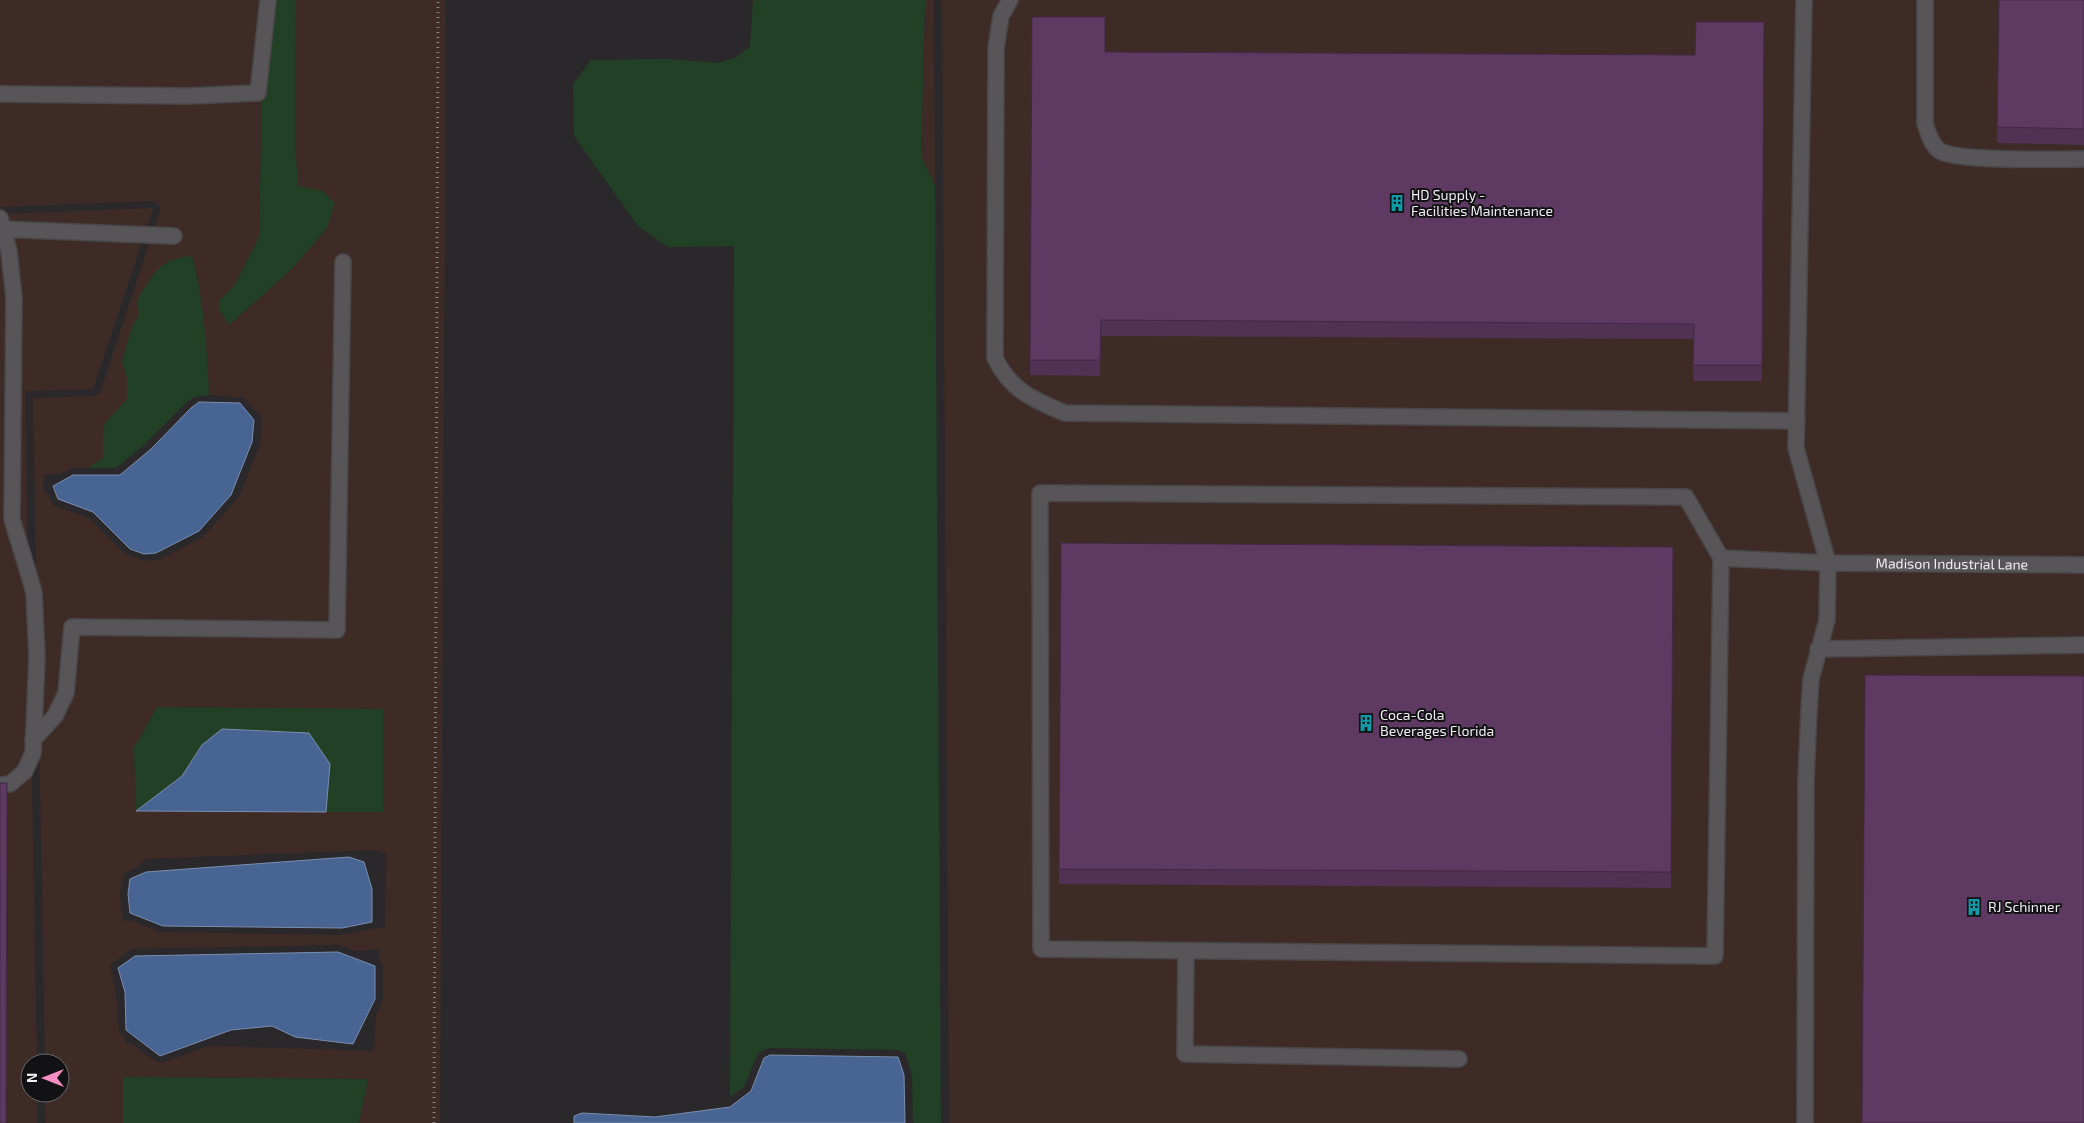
<svg xmlns="http://www.w3.org/2000/svg" width="2084" height="1123" font-family="'Exo 2',sans-serif">
	<rect width="100%" height="100%" fill="#2b282b"/>
	<g fill="#3e2b25" fill-rule="evenodd">
		<path d="M0 0H264L259 237 234 286 220 300 229 325 293 268 327 228 323 191 298 186 295 144 296 0H446L440 1123H359L368 1079 124 1077 123 1123H46L45 1093H60V1063H45L33 398 94 396 100 393 161 208 157 202 152 201 0 207ZM192 256 197 274 207 361 209 395 244 398 260 415 262 420 260 445 239 497 203 537 159 560 144 561 124 553 89 518 53 505 47 493H43L44 474H60L73 468H88L103 458V434L127 399V378L122 361 130 333 140 314ZM157 707 383 709V812L136 811 134 748ZM372 850 386 853 385 928H377L342 935 159 932 133 921H123L120 894 123 878 125 873 136 868 146 859ZM338 945 355 951 379 949V959L383 966V999L376 1015 374 1051 209 1046 161 1063 155 1061 132 1044H126V1039L119 1032 116 993 110 965 132 949Z"/>
		<polygon points="925,0 934,0 935,185 921,156"/>
		<polygon points="942,0 2084,0 2084,1123 949,1123"/>
		<polygon points="153,208 93,389 25,391 37,1063 30,1063 30,1093 37,1093 38,1123 0,1123 0,214"/>
	</g>
	<g fill="#224026">
		<polygon points="264,0 296,0 295,144 298,186 323,191 335,203 327,228 293,268 229,325 218,308 220,300 234,286 259,237"/>
		<polygon points="753,0 925,0 921,156 935,185 941,1123 913,1123 912,1075 905,1053 898,1050 769,1048 758,1053 744,1087 730,1097 734,246 668,247 638,226 574,136 573,84 591,60 668,59 718,63 735,58 750,47"/>
		<path d="M192 256C204 301 207 349 209 395L194 397 187 402 145 444 116 468H88L103 458V434L105 423 127 399V378L122 361 130 333 139 314 137 300C154 274 158 259 192 256Z"/>
		<polygon points="157,707 383,709 383,812 326,812 330,764 202,745 182,776 136,811 134,748"/>
		<polygon points="123,1077 368,1079 359,1123 123,1123"/>
	</g>
	<g fill="#476492" stroke="#7a8eae">
		<polygon points="199,402 240,403 254,420 252,442 231,495 199,531 156,553 144,554 130,549 93,512 58,499 53,486 73,475 120,475 151,449 191,408"/>
		<polygon points="222,729 309,733 330,764 326,812 136,811 182,776 202,745"/>
		<polygon points="349,857 364,862 372,889 372,922 342,928 163,926 130,913 128,894 130,879 146,872"/>
		<polygon points="338,952 375,966 375,999 353,1044 295,1037 272,1026 231,1030 160,1056 126,1030 125,992 118,968 135,956"/>
		<polygon points="770,1055 898,1057 904,1075 905,1123 574,1123 574,1116 582,1113 655,1117 730,1107 751,1091 764,1058"/>
	</g>
	<g fill="none" stroke-linecap="round" stroke-linejoin="round">
		<g stroke="#484649" stroke-width="18">
			<g id="minor">
				<path d="M1010 0 1001 16 996 48 995 358C1010 390 1034 400 1065 413L1797 421"/>
				<polyline points="1804,0 1796,448 1828,563 1827,620 1811,679 1809,711 1806,779 1805,1123"/>
				<path d="M1925 0V124C1929 134 1931 145 1940 151 1958 162 2058 159 2084 159"/>
				<polyline points="0,94 188,96 258,93 268,0"/>
				<polyline points="0,218 9,251 14,298 12,519 34,592 37,657 33,753 25,771 10,784 0,785"/>
				<polyline points="0,229 174,236"/>
				<polygon points="1040,493 1686,497 1721,558 1715,956 1041,949"/>
				<path id="s1" d="M1721 558 1828 563 2084 565"/>
				<polyline points="1818,649 2084,645"/>
				<polyline points="33,740 55,716 66,693 72,627 337,630 343,262"/>
				<polyline points="1186,951 1185,1054 1459,1059"/>
			</g>
		</g>
		<polyline stroke="#868486" stroke-width="3" stroke-dasharray="1 4" stroke-linecap="butt" points="434,1123 438,0"/>
		<use href="#minor" stroke="#585559" stroke-width="15"/>
	</g>
	<g fill="#513154">
		<polygon points="1999,0 2084,0 2084,145 1997,143"/>
		<polygon points="1032,17 1105,52 1695,55 1764,22 1762,381 1693,381 1694,339 1101,336 1100,376 1030,375"/>
		<polygon points="1061,543 1673,547 1671,888 1059,884"/>
	</g>
	<g fill="#5e3962" stroke="#422845">
		<polygon points="1999,0 2084,0 2084,129 1997,127"/>
		<polygon points="1032,17 1105,17 1105,52 1695,55 1696,22 1764,22 1762,365 1693,365 1694,324 1101,320 1100,360 1030,360"/>
		<polygon points="1061,543 1673,547 1671,872 1059,869"/>
		<polygon points="1865,675 2084,676 2084,1123 1862,1123"/>
		<polygon points="0,783 7,783 6,1123 0,1123"/>
	</g>
	<defs>
		<g id="building-bare" transform="scale(1.35)"><path d="M-4-6H4V6H1V3H-1V6H-4ZM-2.5-4.3h1.7v1.8h-1.7ZM.8-4.3h1.7v1.8H.8ZM-2.5-1h1.7V.8h-1.7ZM.8-1h1.7V.8H.8Z" fill="#0f9aa8" stroke="#121113" stroke-width="2.5" paint-order="stroke"/></g>
	</defs>
	<g fill-rule="evenodd">
		<use href="#building-bare" x="1397" y="203"/>
		<use href="#building-bare" x="1366" y="723"/>
		<use href="#building-bare" x="1974" y="907"/>
	</g>
	<g text-anchor="middle" stroke-width="4" stroke-linejoin="round" paint-order="stroke">
		<g font-size="14" fill="#f1eff1" stroke="#121113" text-anchor="start">
			<text x="1411" y="200">HD Supply -<tspan x="1411" dy="16">Facilities Maintenance</tspan></text>
			<text x="1380" y="720">Coca-Cola<tspan x="1380" dy="16">Beverages Florida</tspan></text>
			<text x="1988" y="912">RJ Schinner</text>
		</g>
		<g font-size="14" fill="#f1eff1" stroke="#121113">
			<text dy="5" stroke="none"><textPath href="#s1" startOffset="231">Madison Industrial Lane</textPath></text>
		</g>
	</g>
	<g transform="translate(45 1078) rotate(270)"><circle r="24" fill="#121113" stroke="#6b6a6c"/>
	<path d="M0-4L9 19L0 12L-9 19Z" fill="#fb8fc4"/>
	<text y="-8" font-size="14" font-weight="bold" text-anchor="middle" fill="#f1eff1">N</text>
	</g>
</svg>
